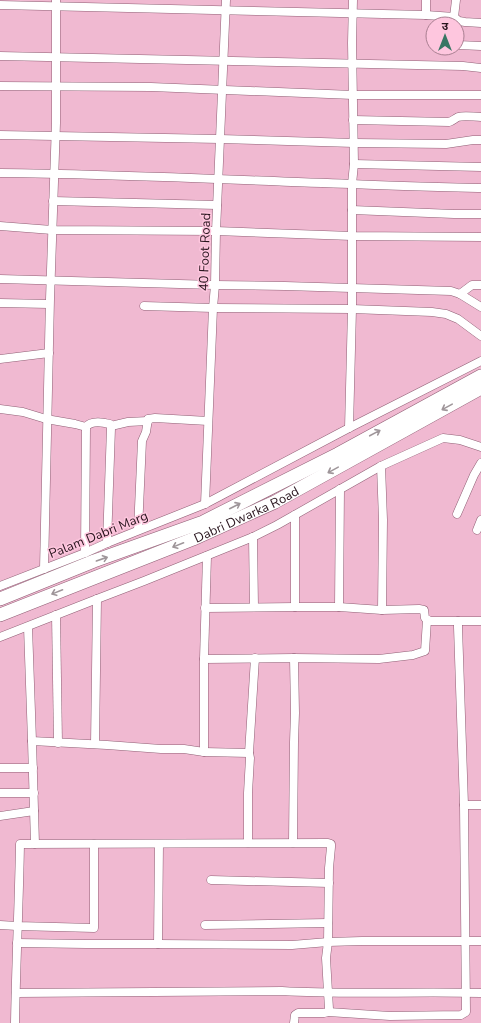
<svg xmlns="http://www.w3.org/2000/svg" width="481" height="1023" font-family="'Nunito Sans','Noto Sans Devanagari',sans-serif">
	<rect width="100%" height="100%" fill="#f0b9d1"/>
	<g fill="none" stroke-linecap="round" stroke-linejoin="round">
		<g stroke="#905f75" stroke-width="9">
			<g id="minor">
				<polyline points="0,5 426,15 454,17 459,21 465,22 481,23"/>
				<polyline points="426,15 426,0"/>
				<polyline points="454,17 456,0"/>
				<polyline points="458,45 481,46"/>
				<polyline points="0,56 463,66 481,68"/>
				<polyline points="0,86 151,87 353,95 481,95"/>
				<path d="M353 120 449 122C453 121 454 119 458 117 465 115 474 117 481 117"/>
				<polyline points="0,135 220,139 354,143 446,144 473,140 481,140"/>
				<polyline points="354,164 481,167"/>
				<path d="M0 173C117 174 234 180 351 184 394 186 438 187 481 188"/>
				<polyline points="53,201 217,205"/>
				<polyline points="352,210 454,214 481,214"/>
				<polyline points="0,226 52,230 216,231 352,236 481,237"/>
				<polyline points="0,279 215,285 285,286 451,291 460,294 481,307"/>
				<polyline points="460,294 472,285 481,285"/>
				<polyline points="0,303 49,304"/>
				<polyline points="144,306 213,308 352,309 432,312 446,314 458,319 481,336"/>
				<polyline points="0,359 49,353"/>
				<polyline points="0,409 23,412 46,419 75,424 86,427"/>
				<polyline points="111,426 128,422 148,421"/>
				<polyline points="349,428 352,309 352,184 354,164 352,43 353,0"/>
				<polyline points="381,466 383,520 382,610"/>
				<polyline points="205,504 213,308 215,285 216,231 226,0"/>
				<polyline points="457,514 474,475 481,463"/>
				<polyline points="295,515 295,607"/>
				<polyline points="138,530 142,441 146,432 148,419 155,418 208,421"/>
				<polyline points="477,530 481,520"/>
				<polyline points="253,537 254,607"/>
				<path d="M85 553 86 427C91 420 102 422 110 424L111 428 107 543"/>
				<polyline points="44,569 50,299 56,123 56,0"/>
				<polyline points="0,586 85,553 107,543 205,504 349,428 481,361"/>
				<polyline points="339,607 340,489"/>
				<polyline points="205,608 295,607 339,607 382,610 419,609 424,610 425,618 430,621 458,621"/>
				<polyline points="56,615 58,743"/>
				<polyline points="28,627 32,741 107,745 161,749 184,749 204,752 204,659 294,658 379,659 413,655 425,651 427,620"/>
				<polyline points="0,637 97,599 144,581 253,537 277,525 381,466 443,438 460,440 481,447"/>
				<polyline points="204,659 207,556"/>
				<polyline points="32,741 35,844"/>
				<polyline points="95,744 97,599"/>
				<polyline points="204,752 249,753"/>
				<polyline points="0,768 33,768"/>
				<polyline points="0,793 34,793"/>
				<polyline points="464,805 481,805"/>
				<polyline points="0,816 34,811"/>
				<polyline points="248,843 248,793 250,758 249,753 255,658"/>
				<polyline points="293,843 294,742 295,713 294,658"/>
				<polyline points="211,880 329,883"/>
				<polyline points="0,925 17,926 94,928 94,844"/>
				<polyline points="205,925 328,923"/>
				<polyline points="17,943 86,944 158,944 292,945 328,942 362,941 481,941"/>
				<polyline points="158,944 159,844"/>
				<path d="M16 993 282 991C348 995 415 991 481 993"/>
				<polyline points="328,1012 390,1016 461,1015 466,1012 464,805 458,627 458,621 481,621"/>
				<path d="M15 1023C16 963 19 904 20 844L328 843 331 844V847L329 868 328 942 326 958 329 1009 328 1012 324 1013H298L295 1015 294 1023"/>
			</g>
		</g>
		<g stroke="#905f75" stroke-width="14">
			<g id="primary">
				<polyline points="0,599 94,561 203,522 338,454 481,376"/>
				<path id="s1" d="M0 615 193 539 275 502 481 388"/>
			</g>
		</g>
		<use href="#minor" stroke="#fff" stroke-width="8"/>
		<use href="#primary" stroke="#fff" stroke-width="13"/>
	</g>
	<defs><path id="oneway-shaft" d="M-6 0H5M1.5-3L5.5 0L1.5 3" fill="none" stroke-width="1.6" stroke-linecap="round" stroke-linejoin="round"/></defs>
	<g stroke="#9f969a">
		<use href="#oneway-shaft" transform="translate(447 407) rotate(151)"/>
		<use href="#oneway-shaft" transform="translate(375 433) rotate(-28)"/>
		<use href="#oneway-shaft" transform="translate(333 470) rotate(151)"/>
		<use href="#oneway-shaft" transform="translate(235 506) rotate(-27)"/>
		<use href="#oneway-shaft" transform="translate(178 545) rotate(158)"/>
		<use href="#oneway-shaft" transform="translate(102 559) rotate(-19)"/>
		<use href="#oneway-shaft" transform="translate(57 592) rotate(158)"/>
	</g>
	<g text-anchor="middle" stroke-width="3" stroke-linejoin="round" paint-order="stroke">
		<g font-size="13" fill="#29151e" stroke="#fec6de">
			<text transform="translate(204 252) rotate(-88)" y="5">40 Foot Road</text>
			<text dy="5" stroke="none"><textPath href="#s1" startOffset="266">Dabri Dwarka Road</textPath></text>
			<text transform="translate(98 534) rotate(-22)" y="5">Palam Dabri Marg</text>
		</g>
	</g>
	<g transform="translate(445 36)"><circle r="19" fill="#fec6de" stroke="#a97f91"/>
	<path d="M0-3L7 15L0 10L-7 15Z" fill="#387663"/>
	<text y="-6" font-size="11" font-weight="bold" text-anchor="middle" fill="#29151e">उ</text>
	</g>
</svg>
